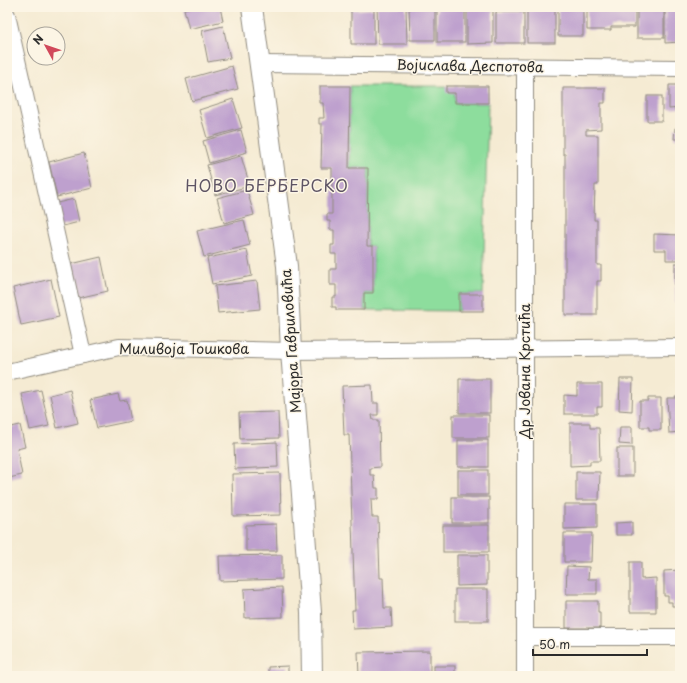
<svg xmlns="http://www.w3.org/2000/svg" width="687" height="683" font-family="'Playpen Sans',sans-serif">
	<rect width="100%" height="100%" fill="#fcf5e5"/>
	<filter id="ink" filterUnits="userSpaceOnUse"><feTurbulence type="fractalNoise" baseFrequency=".025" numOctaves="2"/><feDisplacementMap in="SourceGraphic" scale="8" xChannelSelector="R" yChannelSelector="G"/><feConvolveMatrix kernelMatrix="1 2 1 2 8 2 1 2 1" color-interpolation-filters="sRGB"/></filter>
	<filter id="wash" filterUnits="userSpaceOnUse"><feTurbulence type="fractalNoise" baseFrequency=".012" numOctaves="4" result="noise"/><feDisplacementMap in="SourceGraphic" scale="16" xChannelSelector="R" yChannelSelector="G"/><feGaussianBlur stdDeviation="0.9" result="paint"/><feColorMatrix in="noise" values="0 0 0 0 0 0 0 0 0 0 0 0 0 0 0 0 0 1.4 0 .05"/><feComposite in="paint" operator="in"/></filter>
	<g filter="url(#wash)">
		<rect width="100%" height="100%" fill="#f5ebd3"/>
		<polygon fill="#8ddd9d" stroke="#5c8464" points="350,86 446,86 455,93 455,103 488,103 483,294 459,294 459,311 364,310 364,293 373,293 373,246 367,246 368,168 349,168"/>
		<g id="blocks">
			<g fill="#bea0ce">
				<polygon points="191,7 220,7 223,21 189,29 184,9"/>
				<polygon points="377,7 406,7 407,44 378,44"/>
				<polygon points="409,7 435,7 435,40 410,40"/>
				<rect x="437" y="7" width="28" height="35"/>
				<polygon points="467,7 493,7 493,43 467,44"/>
				<rect x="527" y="7" width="28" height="36"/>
				<rect x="558" y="7" width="25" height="29"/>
				<polygon points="587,7 635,7 635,27 611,27 611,30 587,30"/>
				<rect x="637" y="7" width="27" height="31"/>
				<polygon points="665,7 680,7 680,42 665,43"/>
				<polygon points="374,9 374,44 351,44 351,10"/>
				<rect x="496" y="12" width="28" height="31"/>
				<polygon points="223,26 230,58 208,62 202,31"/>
				<polygon points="232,66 238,89 192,101 186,79"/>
				<polygon points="669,85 680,85 680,108 669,109"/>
				<polygon points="320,86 350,86 349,168 368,168 367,246 373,246 373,293 364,293 364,310 336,310 336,307 332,307 332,297 336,297 336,285 330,285 330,269 336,269 336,254 331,254 331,245 334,245 334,230 330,230 330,221 327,221 327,214 332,214 332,168 321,168 322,124 319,124 319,118 324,118 323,103 320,103"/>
				<polygon points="446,86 488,86 488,103 455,103 455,93 446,93"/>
				<polygon points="563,88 605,88 605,103 601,103 601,129 586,130 586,135 598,135 598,185 595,185 594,220 597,220 597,265 601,265 601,281 597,281 597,315 565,315 565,154 563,154"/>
				<rect x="647" y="96" width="15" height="25"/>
				<polygon points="233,99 242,128 207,138 199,110"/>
				<polygon points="675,128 680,128 680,139 674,139"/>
				<polygon points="241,130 247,152 209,163 203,141"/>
				<polygon points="84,153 92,188 57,197 49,162"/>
				<polygon points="241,156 250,186 215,195 207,165"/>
				<polygon points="247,190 254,215 224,223 217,198"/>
				<polygon points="74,199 79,222 59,227 53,204"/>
				<polygon points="244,220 250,245 204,257 197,231"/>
				<polygon points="654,234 680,235 680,260 666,260 666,250 654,250"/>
				<polygon points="247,250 252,276 212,284 207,258"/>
				<polygon points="101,257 108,291 78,298 71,264"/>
				<rect x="675" y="263" width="5" height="22"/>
				<polygon points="51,279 59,317 21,325 13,288"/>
				<polygon points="257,281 260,309 218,313 215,286"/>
				<rect x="675" y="287" width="5" height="17"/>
				<rect x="459" y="294" width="24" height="17"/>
				<rect x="459" y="379" width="31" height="34"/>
				<polygon points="620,379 633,379 632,411 619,410"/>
				<polygon points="577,384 602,384 602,407 597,407 597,414 564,414 564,395 577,396"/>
				<polygon points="372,385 373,403 378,403 378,415 372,415 373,420 379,420 380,467 370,468 370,475 374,475 375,488 378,488 378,499 371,499 372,517 378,517 380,578 383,578 384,608 391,608 392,627 353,629 352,610 355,610 349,435 344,435 342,386"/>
				<polygon points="41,390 49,426 30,430 22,394"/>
				<polygon points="70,390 78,423 57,428 50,395"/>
				<polygon points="118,394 120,401 127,400 131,421 97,428 90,400"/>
				<polygon points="675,396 680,396 680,432 669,433 667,398 676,398"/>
				<polygon points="648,398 661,398 661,430 649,430 649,427 640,427 640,401 648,401"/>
				<polygon points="278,412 279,438 240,439 239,413"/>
				<rect x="453" y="415" width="36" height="23"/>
				<polygon points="570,423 590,423 590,428 599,428 600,461 590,461 590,465 570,466"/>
				<polygon points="20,425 25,447 17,449 22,475 9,478 7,468 7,428"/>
				<polygon points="620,427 632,427 632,445 619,444"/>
				<rect x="458" y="440" width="30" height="27"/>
				<polygon points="277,442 278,467 235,469 234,444"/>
				<rect x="617" y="448" width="16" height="28"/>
				<rect x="458" y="470" width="30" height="25"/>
				<polygon points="576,472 600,472 599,500 576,500"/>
				<polygon points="280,473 281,515 233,516 232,474"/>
				<rect x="452" y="497" width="37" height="26"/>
				<polygon points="564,504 597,504 597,528 564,529"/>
				<polygon points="632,522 632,535 616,535 616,523"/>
				<polygon points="276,524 277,551 246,551 246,525"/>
				<rect x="443" y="525" width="46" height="27"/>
				<polygon points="564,533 592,533 591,562 564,562"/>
				<polygon points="282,555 282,579 220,581 219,556"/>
				<polygon points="457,555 487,555 487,585 457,586"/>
				<polygon points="630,562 641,562 641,579 656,578 656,612 630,612"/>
				<polygon points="567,566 589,567 588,579 597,579 597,594 566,594"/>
				<polygon points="680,570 680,606 672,606 672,602 668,602 668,596 664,596 664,571"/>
				<polygon points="282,587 283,617 245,618 244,589"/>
				<rect x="455" y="589" width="33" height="32"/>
				<polygon points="566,601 598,601 598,612 600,612 600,628 566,628"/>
				<polygon points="430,651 430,676 359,676 358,652"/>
				<polygon points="288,666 288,676 268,676 268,667"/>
				<rect x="434" y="666" width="21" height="10"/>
			</g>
		</g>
	</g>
	<g filter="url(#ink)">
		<use href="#blocks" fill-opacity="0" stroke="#908b7f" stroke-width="1"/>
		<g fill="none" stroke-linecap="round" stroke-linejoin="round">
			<g stroke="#908b7f" stroke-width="18">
				<g id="minor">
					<polyline points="7,15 83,355"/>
					<polyline points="261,64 680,68"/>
					<polyline points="525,67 525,676"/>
					<polyline points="7,372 119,347 291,351 680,347"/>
					<polyline points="525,637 680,637"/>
				</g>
			</g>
			<g stroke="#908b7f" stroke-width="22">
				<polyline id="tertiary" points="252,7 287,266 291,351 311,612 312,676"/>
			</g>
			<use href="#minor" stroke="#fff" stroke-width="16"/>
			<use href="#tertiary" stroke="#fff" stroke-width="20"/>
		</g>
	</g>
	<g text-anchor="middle" stroke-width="3" stroke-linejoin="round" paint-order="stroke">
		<g font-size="14" fill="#2b2b2b" stroke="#fcf5e5">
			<text transform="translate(470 66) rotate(1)" y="5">Војислава Деспотова</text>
			<text transform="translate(291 341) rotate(-94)" y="5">Мајора Гавриловића</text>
			<text x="184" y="354">Миливоја Тошкова</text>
			<text transform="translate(525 371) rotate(-90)" y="5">Др Јована Крстића</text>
		</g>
		<g font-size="16" letter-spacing="1" fill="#5e5464" stroke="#fcf5e5">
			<text x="267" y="192">НОВО БЕРБЕРСКО</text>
		</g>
	</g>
	<rect width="687" height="683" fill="none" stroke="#fcf5e5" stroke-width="24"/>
	<g transform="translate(46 46) rotate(310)"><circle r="19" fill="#fcf5e5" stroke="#a8a49b"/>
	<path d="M0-3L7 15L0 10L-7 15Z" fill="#d1495b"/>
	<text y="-6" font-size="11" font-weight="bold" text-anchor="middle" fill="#2b2b2b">N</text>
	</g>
	<path d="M533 649v6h114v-6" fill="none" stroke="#2b2b2b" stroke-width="2"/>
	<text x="539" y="649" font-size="12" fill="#2b2b2b" stroke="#fcf5e5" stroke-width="3" paint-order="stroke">50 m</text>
</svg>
